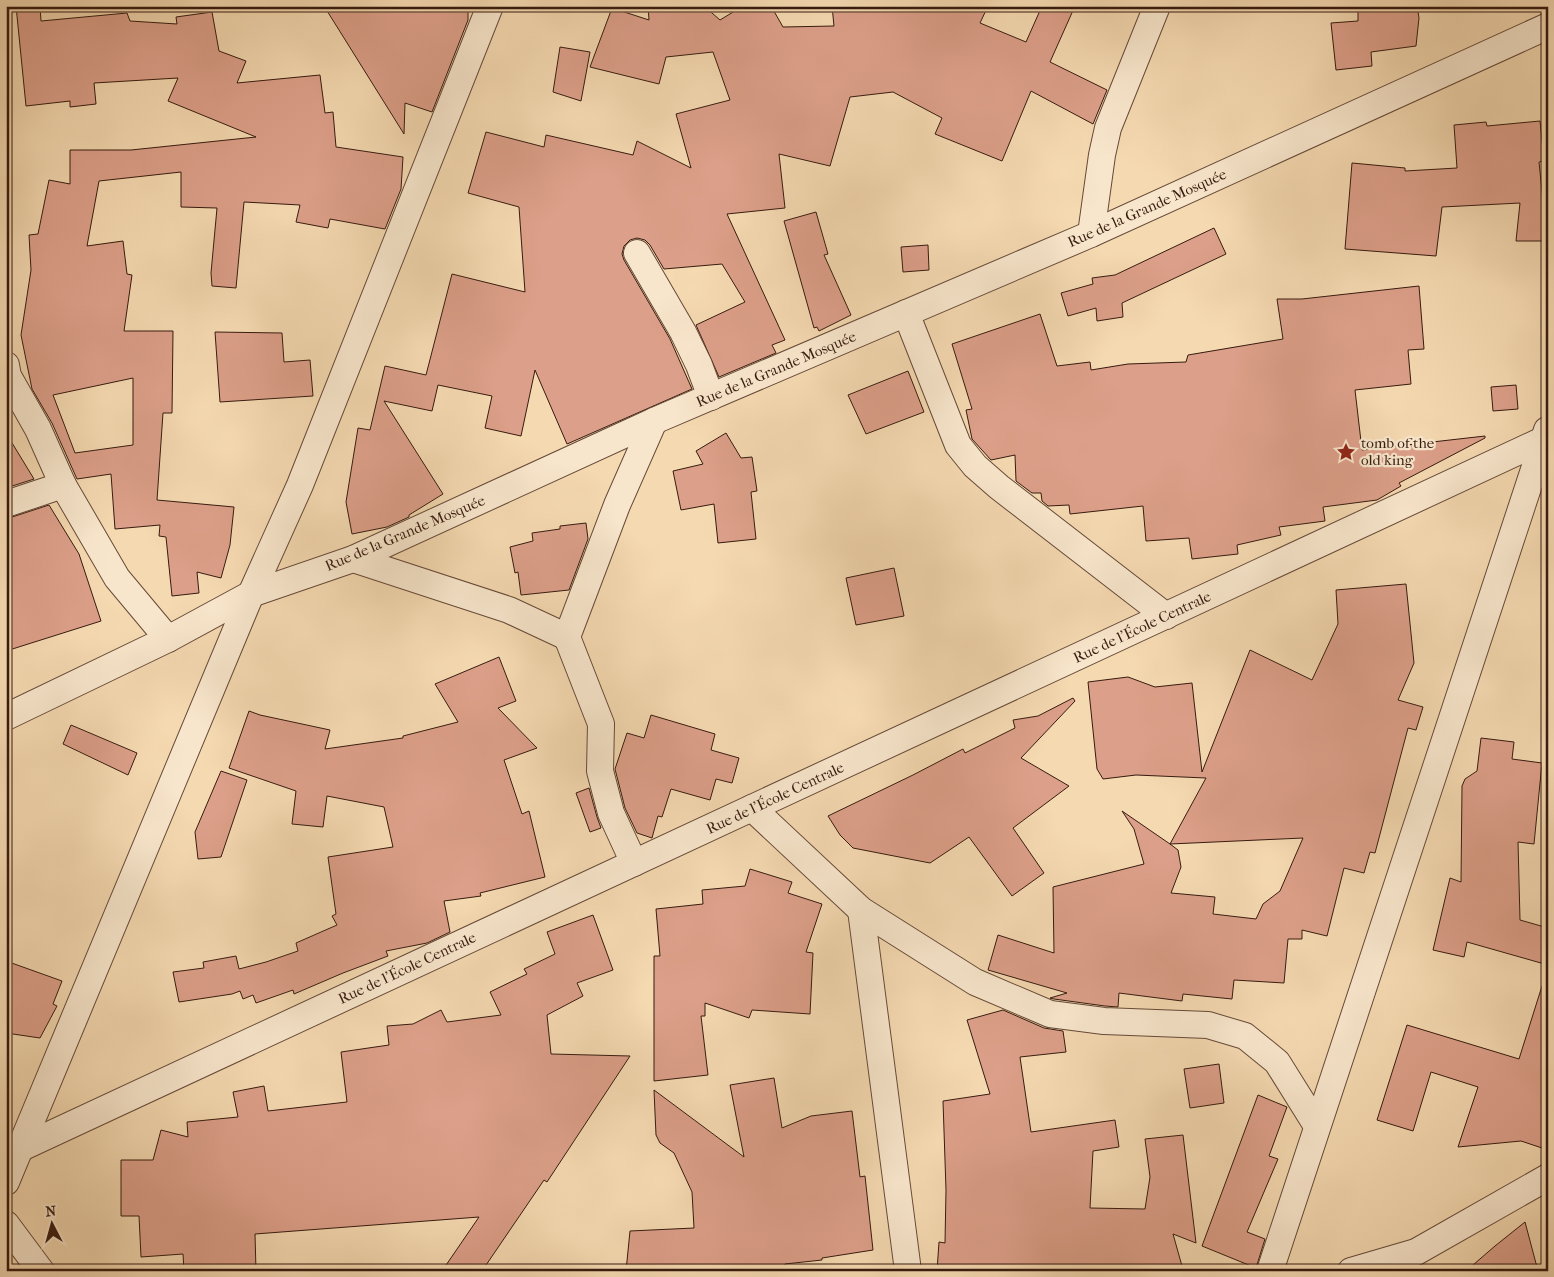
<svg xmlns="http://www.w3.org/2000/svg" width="1554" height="1277" font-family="'IM FELL French Canon',serif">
	<rect width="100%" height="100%" fill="#f5d9b1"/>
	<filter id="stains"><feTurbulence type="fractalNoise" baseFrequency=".004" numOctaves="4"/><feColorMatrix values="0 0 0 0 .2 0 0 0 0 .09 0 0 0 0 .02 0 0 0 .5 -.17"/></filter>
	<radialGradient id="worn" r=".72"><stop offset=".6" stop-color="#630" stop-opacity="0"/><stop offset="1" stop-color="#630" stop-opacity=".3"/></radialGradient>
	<g fill="#dc9f89" stroke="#361b0f" fill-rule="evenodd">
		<path d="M16 6H40L41 21 127 13 130 21 177 24 176 17 212 12 219 51 246 61 237 83 320 75 325 113 333 112 336 147 403 157 401 189 385 229 330 219 328 228 296 222 300 205 244 202 236 288 212 286 211 273 217 208 181 207V172L99 181 87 246 123 241 127 274 132 275 124 331H173L172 413H163L157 500 234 507 230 545 221 578 197 572 199 593 172 596 166 537 159 536 160 525 115 529 111 474 77 479 52 423 32 389 21 335 31 270 29 235 38 234 49 180 70 184V150H131L256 137 168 101 178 78 94 83 96 104 70 107V101L26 106ZM133 378V445L75 453 53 395Z"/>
		<polygon points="324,6 468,6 468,20 432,112 405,103 404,134"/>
		<polygon points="648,6 704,6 720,20 743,6 771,6 783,27 834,26 832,6 988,6 980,23 1026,42 1042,6 1075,6 1050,62 1107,90 1093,124 1031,91 1002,161 935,134 942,118 893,92 850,97 830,166 779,154 785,208 727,214 785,340 772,345 776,353 719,377 696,325 745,302 722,264 664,269 650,245 645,240 637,238 630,240 624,246 622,254 624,260 670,339 692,389 567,444 535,370 521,436 485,428 492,396 438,385 432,411 384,401 443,494 409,515 409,517 387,527 352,534 346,502 358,428 370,430 385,366 426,375 452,274 525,292 519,207 468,193 486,132 544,147 546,135 633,155 637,141 691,168 676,114 730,100 713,52 666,57 659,84 590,67 612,8 649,20"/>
		<polygon points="1374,6 1417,6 1419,18 1416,46 1371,52 1372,66 1336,70 1331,23 1358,21 1358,8"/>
		<polygon points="560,47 590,52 581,101 553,92"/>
		<polygon points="1540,121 1544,161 1539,162 1547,241 1516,241 1520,203 1442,207 1436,256 1345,249 1352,163 1405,168 1405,171 1457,168 1454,125 1486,122 1487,126"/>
		<polygon points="816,212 828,254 824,255 851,315 819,331 817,327 814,328 784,221"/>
		<polygon points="1214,228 1226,254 1122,303 1123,317 1097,321 1096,308 1068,316 1061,293 1093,284 1092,278 1115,275"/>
		<polygon points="928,245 929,270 903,272 901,247"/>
		<polygon points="1419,286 1424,349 1408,350 1411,384 1355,390 1362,450 1485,436 1485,438 1399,483 1401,486 1377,500 1323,507 1325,521 1279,527 1281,535 1237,545 1238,554 1192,559 1189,538 1146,541 1143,506 1070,514 1069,505 1048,506 1042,501 1041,493 1032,493 1016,481 1015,455 991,460 972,439 966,410 972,409 952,344 1040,314 1057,366 1090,362 1091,370 1128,364 1186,362 1188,355 1283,339 1277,299 1302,299"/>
		<polygon points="215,332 282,333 284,362 310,360 313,396 220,402"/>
		<polygon points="908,371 924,412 866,434 848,395"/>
		<polygon points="1516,385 1518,409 1493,411 1491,387"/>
		<polygon points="6,433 34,479 6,488"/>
		<polygon points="726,433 741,458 752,457 757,491 751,492 756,539 718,543 714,504 681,510 673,471 703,464 696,451"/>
		<polygon points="49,505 79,554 101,621 6,651 6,519"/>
		<polygon points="586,523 588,539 569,590 521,595 518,572 515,573 510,547 533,541 532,533 560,529 560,526"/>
		<polygon points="894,568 904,616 856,625 846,578"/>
		<path d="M1406 584 1414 663 1398 700 1423 707 1416 730 1408 728 1375 853 1370 852 1364 873 1344 868 1327 936 1302 930V939H1288L1284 983 1234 980 1232 999 1183 994 1182 1001 1119 993 1118 1007 1105 1006 1054 999 1050 998 1067 993 988 970 998 935 1054 953 1053 887 1144 864 1134 829 1122 811 1170 844 1206 778 1136 775 1103 779 1097 769 1088 682 1128 677 1155 687 1192 683 1202 772 1250 650 1312 680 1338 624 1336 590ZM1303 838 1280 891 1263 904 1256 919 1213 914 1215 897 1171 893 1181 867 1178 850 1170 844Z"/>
		<polygon points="499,657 516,701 498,708 537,748 504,760 522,814 529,811 545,877 480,893 481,896 444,901 450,932 427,943 386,951 388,956 343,973 294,994 293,990 256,1003 253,995 243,999 240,991 232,994 179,1002 173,972 204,968 203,962 236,956 239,969 266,962 298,951 296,943 337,925 332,916 336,914 328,857 393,847 384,807 327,796 323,827 292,824 296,791 229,768 249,711 260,715 330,730 325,749 403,738 403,736 458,722 435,684"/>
		<polygon points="1073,698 1075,701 1021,758 1069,786 1013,828 1044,873 1012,896 969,837 930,863 853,848 840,835 828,816 913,775 963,749 965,753 1015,728 1013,720 1038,716"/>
		<polygon points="651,715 715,734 711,750 739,758 732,783 716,779 710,800 671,789 662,817 658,816 652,838 637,833 625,808 615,769 627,733 644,738"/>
		<polygon points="71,725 137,753 128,775 63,744"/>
		<polygon points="1481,738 1514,742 1512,759 1542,763 1534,844 1518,842 1520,920 1548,928 1548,965 1467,942 1464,957 1433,950 1450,878 1461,882 1462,786 1465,779 1477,771"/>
		<polygon points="221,771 247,780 221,857 198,859 195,832"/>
		<polygon points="589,788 597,817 601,828 590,832 576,793"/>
		<polygon points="750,869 792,882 788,893 822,904 806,952 813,953 810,1014 752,1010 749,1018 705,1003 705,1016 701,1016 708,1075 654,1081 654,956 660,956 656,909 703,904 702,890 745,886"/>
		<polygon points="593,915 613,970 577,983 583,996 547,1015 551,1054 630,1056 547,1182 544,1180 482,1271 442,1271 479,1217 255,1234 256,1271 184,1271 183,1254 141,1257 139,1216 121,1216 121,1160 153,1160 161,1130 188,1137 187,1122 238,1117 233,1092 264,1086 268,1111 347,1102 341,1052 389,1045 387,1026 413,1024 441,1010 447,1022 501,1015 490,992 527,974 524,969 555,954 547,932"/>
		<polygon points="6,961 62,981 53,1004 57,1006 40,1038 6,1033"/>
		<polygon points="1542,986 1548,987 1548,1150 1521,1141 1458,1147 1478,1087 1431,1072 1413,1131 1377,1120 1407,1025 1519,1059"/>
		<polygon points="1003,1010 1044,1028 1063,1031 1066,1052 1020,1057 1031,1132 1115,1120 1119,1147 1093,1151 1090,1208 1145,1209 1150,1177 1145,1139 1183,1135 1196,1243 1173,1234 1182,1266 1141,1271 937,1271 939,1242 945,1243 946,1190 943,1101 990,1094 967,1020"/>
		<polygon points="1219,1064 1224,1103 1190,1108 1184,1069"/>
		<polygon points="774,1078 782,1128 811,1116 852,1111 860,1177 865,1176 873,1250 822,1258 822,1260 785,1264 786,1271 626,1271 630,1231 694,1228 692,1192 674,1153 660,1143 656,1135 654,1090 744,1157 730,1085"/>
		<polygon points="1258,1095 1287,1107 1269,1156 1278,1159 1247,1232 1265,1239 1256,1268 1202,1246"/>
		<polygon points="1525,1222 1538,1271 1466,1271 1495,1246"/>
	</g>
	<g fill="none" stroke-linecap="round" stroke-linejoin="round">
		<g stroke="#664a38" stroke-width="28">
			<g id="minor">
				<polyline points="1091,234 1102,155 1108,128 1157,6"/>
				<polyline points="637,253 683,332 699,365 711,397"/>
				<polyline points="906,313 958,445 975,466 999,487 1166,616"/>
				<polyline points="6,365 8,376 38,429 63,485 117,578 168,639"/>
				<polyline points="6,504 63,485"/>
				<polyline points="353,559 509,610 567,637 617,505 654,421"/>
				<polyline points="567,637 601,724 600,771 611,813 634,863"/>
				<polyline points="6,717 168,639 251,594 353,559 654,421 1091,234 1548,26"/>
				<polyline points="752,808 861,910 975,982 1050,1014 1104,1021 1208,1025 1245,1036 1277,1062 1317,1126"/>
				<polyline points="861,910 908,1271"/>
				<polyline points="6,1155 1543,440"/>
				<polyline points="6,1182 251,594 300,485 490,6"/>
				<polyline points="6,1224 41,1271"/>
				<polyline points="1270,1271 1547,430"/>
				<polyline points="1351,1271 1416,1252 1548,1177"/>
			</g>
		</g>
		<use href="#minor" stroke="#f8e6cc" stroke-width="26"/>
	</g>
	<defs>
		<g id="sight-bare" transform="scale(1.5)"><path d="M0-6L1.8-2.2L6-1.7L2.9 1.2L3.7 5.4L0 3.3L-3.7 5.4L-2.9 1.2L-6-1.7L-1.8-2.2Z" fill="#8f2418" stroke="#f8e6cc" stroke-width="2.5" paint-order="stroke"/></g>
	</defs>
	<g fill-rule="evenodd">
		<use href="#sight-bare" x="1346" y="452"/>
	</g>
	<g text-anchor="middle" stroke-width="4.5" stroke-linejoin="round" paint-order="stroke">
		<g font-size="15" fill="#361b0f" stroke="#f8e6cc">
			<text transform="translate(1147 208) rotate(-24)" y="5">Rue de la Grande Mosquée</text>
			<text transform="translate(776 369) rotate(-23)" y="5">Rue de la Grande Mosquée</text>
			<text transform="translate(405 533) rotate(-23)" y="5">Rue de la Grande Mosquée</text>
			<text transform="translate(1142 627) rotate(-25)" y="5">Rue de l'École Centrale</text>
			<text transform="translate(775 798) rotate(-25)" y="5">Rue de l'École Centrale</text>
			<text transform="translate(407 968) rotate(-25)" y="5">Rue de l'École Centrale</text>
		</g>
		<g font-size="15" fill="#361b0f" stroke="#f8e6cc" text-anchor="start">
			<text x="1361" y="448">tomb of the<tspan x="1361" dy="17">old king</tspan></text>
		</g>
	</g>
	<rect width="1554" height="1277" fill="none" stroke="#f5d9b1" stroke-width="25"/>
	<rect x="8" y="8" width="1539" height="1262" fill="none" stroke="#361b0f" stroke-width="2.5"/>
	<rect x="12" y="12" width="1529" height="1252" fill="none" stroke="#361b0f"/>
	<g transform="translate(52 1224) rotate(354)" stroke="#f8e6cc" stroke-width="4" paint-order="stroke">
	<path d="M0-4L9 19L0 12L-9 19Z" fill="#361b0f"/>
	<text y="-8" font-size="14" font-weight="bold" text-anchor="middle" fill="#361b0f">N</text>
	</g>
	<rect width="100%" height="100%" filter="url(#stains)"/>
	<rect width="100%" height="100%" fill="url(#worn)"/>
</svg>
